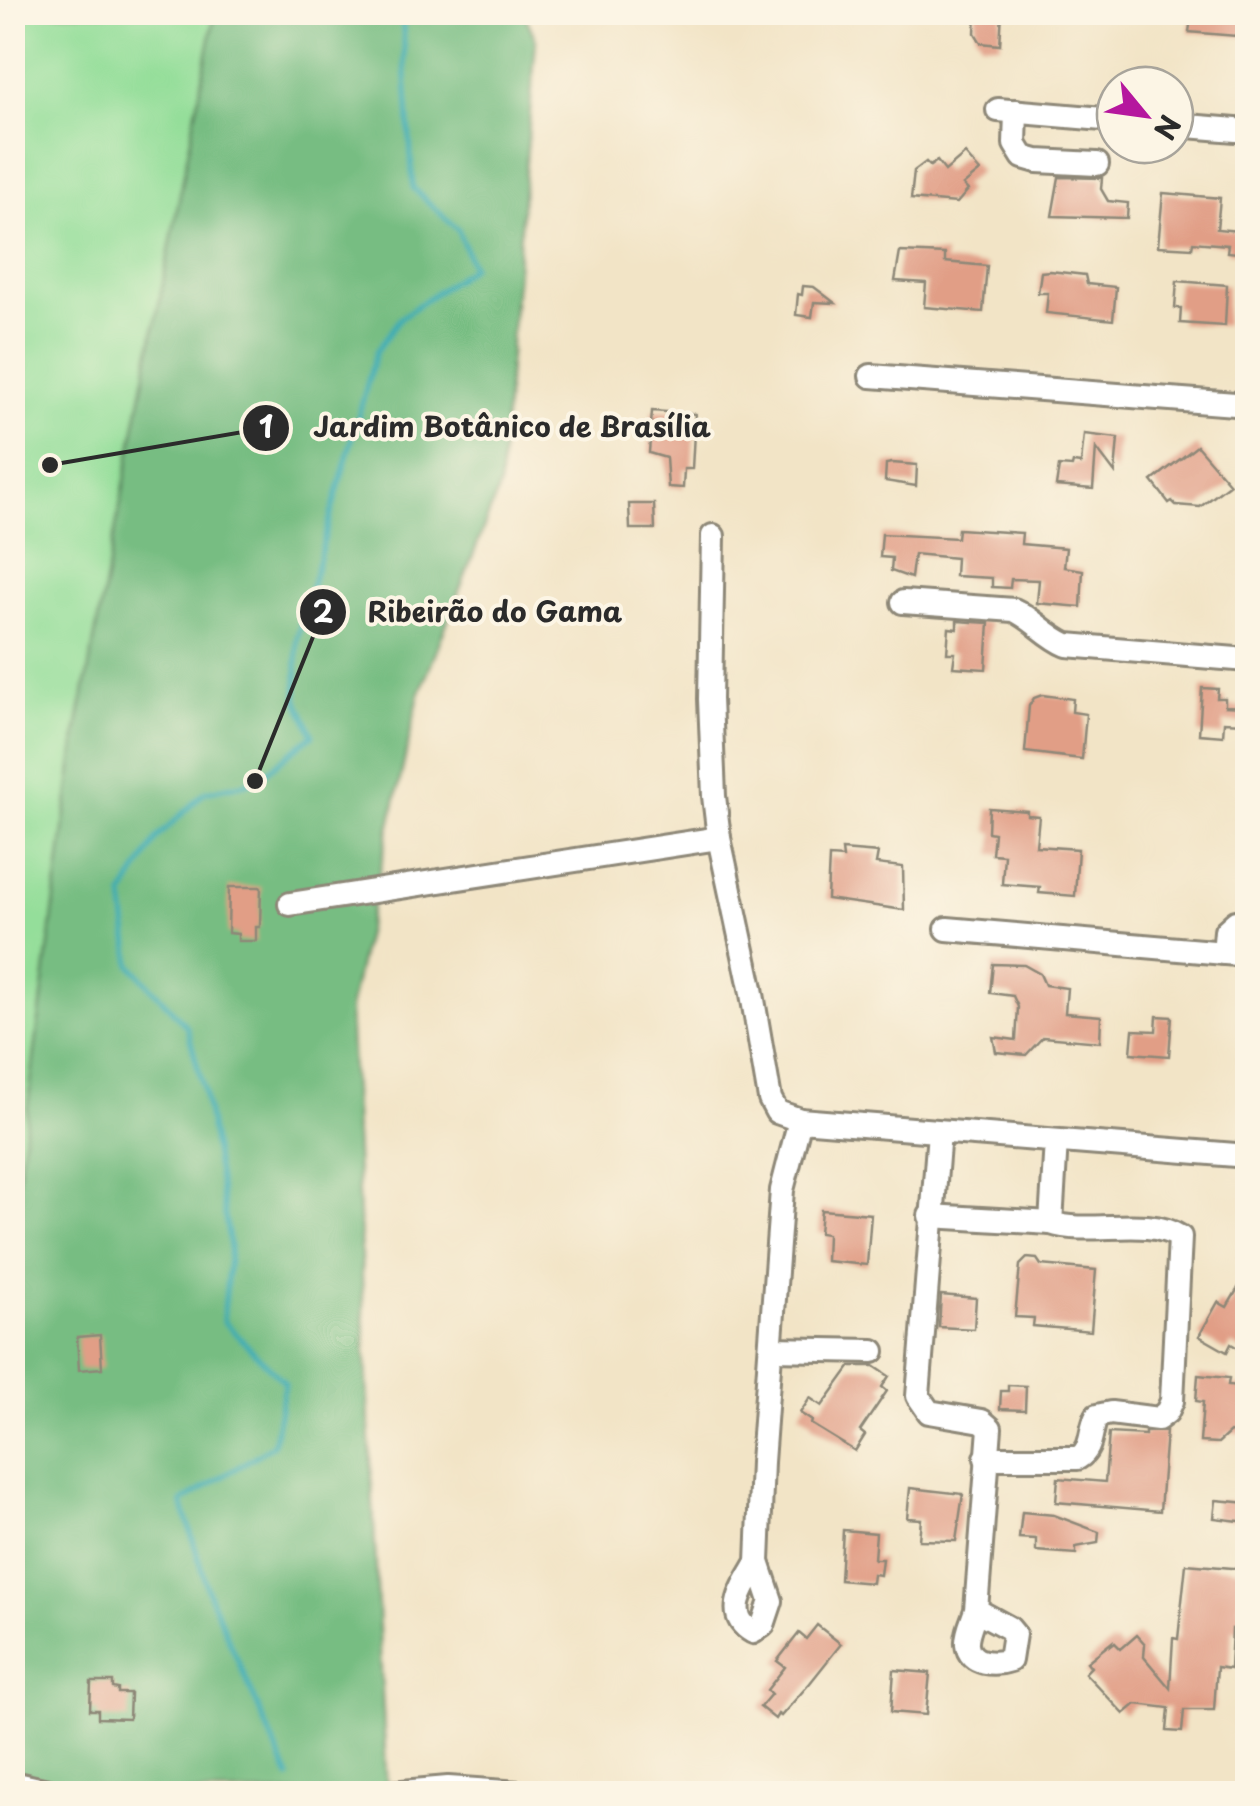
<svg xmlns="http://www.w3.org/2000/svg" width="1260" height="1806" font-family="'Playpen Sans',sans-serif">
	<rect width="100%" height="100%" fill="#fcf5e5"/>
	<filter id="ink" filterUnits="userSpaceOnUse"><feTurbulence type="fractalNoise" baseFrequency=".01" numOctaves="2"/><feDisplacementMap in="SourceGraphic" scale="20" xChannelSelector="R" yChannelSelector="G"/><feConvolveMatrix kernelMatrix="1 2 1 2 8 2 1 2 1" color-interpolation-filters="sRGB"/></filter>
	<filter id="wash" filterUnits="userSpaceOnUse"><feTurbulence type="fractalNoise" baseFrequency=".0048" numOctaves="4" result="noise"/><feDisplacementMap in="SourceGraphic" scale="40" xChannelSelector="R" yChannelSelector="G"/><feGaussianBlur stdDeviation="2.25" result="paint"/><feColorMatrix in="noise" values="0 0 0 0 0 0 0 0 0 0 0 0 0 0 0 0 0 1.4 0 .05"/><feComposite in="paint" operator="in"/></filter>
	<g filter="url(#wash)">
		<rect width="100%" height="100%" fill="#f2e4c6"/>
		<polygon fill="#94de9a" stroke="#608462" stroke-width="2.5" points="12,13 215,13 77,730 13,1220"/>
		<polygon fill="#77bd82" stroke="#517456" stroke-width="2.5" points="215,13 524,13 536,40 499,488 419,695 349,1009 387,1793 14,1794 13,1220 77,730"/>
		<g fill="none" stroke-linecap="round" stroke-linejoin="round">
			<polyline stroke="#3aacb5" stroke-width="5" points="289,1778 208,1592 182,1502 273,1445 285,1383 223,1321 230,1247 204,1090 187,1027 131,965 123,896 157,838 205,792 255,781 313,735 297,698 297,638 376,352 400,318 472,267 458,230 413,188 402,12"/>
		</g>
		<g id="blocks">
			<g fill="#e19e86">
				<polygon points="976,12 1002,12 1000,45 981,43 975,33"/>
				<polygon points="1192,12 1248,12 1248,37 1189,32"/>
				<polygon points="965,154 980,171 963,185 968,190 957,203 911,199 914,171 926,162 930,166 937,161 945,171"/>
				<polygon points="1059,177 1102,178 1101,189 1108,201 1128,203 1127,218 1052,216"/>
				<polygon points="1163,193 1220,198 1217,229 1248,232 1248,254 1227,252 1228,245 1193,242 1192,248 1158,246"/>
				<polygon points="900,252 945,254 945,262 987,266 983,312 924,307 926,283 895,281"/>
				<polygon points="1050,271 1085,275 1087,284 1116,287 1113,320 1046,313 1048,293 1038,293 1041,272"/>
				<polygon points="1177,281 1227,285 1225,326 1180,323 1181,308 1175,308"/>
				<polygon points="803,286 814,287 835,303 814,302 812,317 796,315 798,294 802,295"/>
				<polygon points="652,411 695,414 692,469 684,469 683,488 668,487 666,458 649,453"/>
				<polygon points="1084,434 1118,438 1115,473 1096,448 1093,489 1056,486 1059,466 1072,467 1073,463 1081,464"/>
				<polygon points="1197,446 1230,484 1200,507 1176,505 1172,501 1169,503 1152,481"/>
				<polygon points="892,463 917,465 916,486 885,481 886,464"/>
				<polygon points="629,504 654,504 655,529 630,529"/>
				<polygon points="958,529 1022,533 1021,544 1066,548 1064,567 1083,570 1081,607 1037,603 1039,580 1011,579 1010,588 992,587 992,578 955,576 956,558 914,554 911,578 891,571 892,558 880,557 882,534 957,538"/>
				<polygon points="957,621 989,623 986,669 953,667 955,653 947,653 949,628 957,629"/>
				<polygon points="1202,688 1218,689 1217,698 1225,698 1225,706 1244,707 1243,723 1224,722 1223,736 1199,734"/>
				<polygon points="1042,695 1073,699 1072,712 1086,714 1082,759 1025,752 1029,706 1034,698"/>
				<polygon points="989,808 1027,811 1027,815 1039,816 1036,846 1078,849 1075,896 1039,893 1040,887 1002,884 1004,855 992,854 994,833 988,832"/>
				<polygon points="842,850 878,853 876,864 903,867 904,910 827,899 829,857 843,858"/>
				<polygon points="229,887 261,887 260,927 256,927 256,941 238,941 238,934 228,933"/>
				<polygon points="993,964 1024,965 1040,974 1045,985 1067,988 1065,1013 1101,1016 1100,1042 1043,1037 1026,1055 996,1052 993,1037 1016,1040 1018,1007 1013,996 990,993"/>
				<polygon points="1157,1016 1172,1017 1169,1056 1131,1053 1133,1030 1156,1031"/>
				<polygon points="821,1210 871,1214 867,1265 826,1261 827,1234 819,1233"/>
				<polygon points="1027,1258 1037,1259 1041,1265 1096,1270 1091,1331 1033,1326 1034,1318 1015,1317 1020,1265"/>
				<polygon points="1248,1271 1248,1343 1243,1351 1231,1344 1227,1352 1199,1336 1218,1302 1227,1307"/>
				<polygon points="941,1295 976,1298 974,1329 939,1327"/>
				<polygon points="100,1335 102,1368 79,1370 77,1337"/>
				<polygon points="851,1366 874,1366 889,1376 882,1387 887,1391 860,1431 865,1435 855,1451 811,1424 812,1421 800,1413 810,1398 822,1406"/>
				<polygon points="1198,1375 1229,1378 1228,1385 1248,1387 1248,1434 1230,1432 1218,1443 1200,1442 1203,1402 1196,1401"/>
				<polygon points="1008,1385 1026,1386 1025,1410 1000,1409 1001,1391 1008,1391"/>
				<polygon points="1166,1431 1160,1511 1056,1502 1058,1478 1105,1482 1109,1433 1145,1435 1145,1432"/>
				<polygon points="910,1488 963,1494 956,1541 919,1540 921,1519 907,1518"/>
				<polygon points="1216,1500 1248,1503 1248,1522 1214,1518"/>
				<polygon points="1022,1512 1054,1515 1099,1532 1098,1543 1076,1547 1076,1554 1036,1551 1036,1539 1019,1538"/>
				<polygon points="843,1530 876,1533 874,1559 882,1559 880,1575 873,1574 872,1583 840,1580"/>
				<polygon points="1186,1564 1243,1569 1239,1608 1248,1608 1248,1631 1232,1629 1230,1669 1217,1667 1214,1710 1184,1710 1182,1732 1167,1731 1169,1708 1136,1704 1124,1714 1085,1673 1091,1667 1087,1662 1112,1642 1111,1646 1115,1643 1121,1649 1137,1635 1145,1644 1144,1657 1170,1688 1173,1638 1178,1639"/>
				<polygon points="817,1625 841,1644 810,1683 781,1716 778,1714 775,1719 760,1707 771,1694 767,1690 785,1667 777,1661 799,1633 806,1639"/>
				<polygon points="894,1670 930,1673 926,1715 891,1712"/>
				<polygon points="91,1682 113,1682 113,1688 118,1689 118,1693 130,1693 129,1719 98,1718 98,1710 90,1710"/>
			</g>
		</g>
	</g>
	<g filter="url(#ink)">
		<use href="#blocks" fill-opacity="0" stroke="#8e8878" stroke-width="2.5"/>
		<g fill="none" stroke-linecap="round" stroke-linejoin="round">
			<g stroke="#8e8878" stroke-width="28">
				<g id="minor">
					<polyline points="998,110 1115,120"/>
					<polyline points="1016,111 1015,144 1023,157 1037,161 1097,164"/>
					<polyline points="1175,125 1248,131"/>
					<polyline points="871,376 1248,405"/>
					<polyline points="713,536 710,699 714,796 719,838 751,988 770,1099 777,1112 800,1120 1248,1156"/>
					<path d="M903 602 1014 610C1034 619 1046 636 1067 645L1248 660"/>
					<polyline points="290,904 719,838"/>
					<polyline points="947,929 1248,955"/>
					<polyline points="1224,953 1226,931 1236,922 1248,921"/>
					<path d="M939 1132 918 1396 929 1412 982 1421 990 1428 976 1610 1009 1628 1014 1634 1010 1660C995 1665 969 1665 967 1644 966 1634 973 1620 976 1610"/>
					<polyline points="930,1216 1051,1223"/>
					<polyline points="772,1349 873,1351"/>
					<path d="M986 1458H1078C1094 1448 1089 1431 1097 1416L1111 1413 1158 1419 1167 1412 1172 1401 1180 1237C1146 1215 1090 1236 1051 1223L1056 1141"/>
					<path d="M758 1562C745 1585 722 1614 753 1632L763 1625 771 1601 758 1562 762 1462 782 1190 800 1120"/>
					<polyline points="12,1783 61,1794"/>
					<polyline points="379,1794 448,1788 534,1794"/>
				</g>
			</g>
			<use href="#minor" stroke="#fff" stroke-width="22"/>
		</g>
	</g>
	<path fill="none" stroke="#2b2b2b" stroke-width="4" d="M50 465L266 428M255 781L323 612"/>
	<g fill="#2b2b2b" stroke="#fcf5e5" stroke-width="4">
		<circle cx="50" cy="465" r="10"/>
		<circle cx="255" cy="781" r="10"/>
		<circle cx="266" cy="428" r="25"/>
		<circle cx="323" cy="612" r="25"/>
	</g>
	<g font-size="30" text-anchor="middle" font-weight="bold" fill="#fff">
		<text x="266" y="438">1</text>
		<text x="323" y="623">2</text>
	</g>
	<g font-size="28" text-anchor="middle" font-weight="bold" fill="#2b2b2b" stroke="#fcf5e5" stroke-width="8" stroke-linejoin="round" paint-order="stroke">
		<text x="512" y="437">Jardim Botânico de Brasília</text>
		<text x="495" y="622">Ribeirão do Gama</text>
	</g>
	<rect width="1260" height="1806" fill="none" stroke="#fcf5e5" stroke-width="50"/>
	<g transform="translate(1145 115) rotate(119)"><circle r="48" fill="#fcf5e5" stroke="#a8a49b" stroke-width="2.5"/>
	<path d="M0-8L18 38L0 25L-18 38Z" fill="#b5179e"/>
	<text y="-15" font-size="28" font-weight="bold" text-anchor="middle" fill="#2b2b2b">N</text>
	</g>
</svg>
